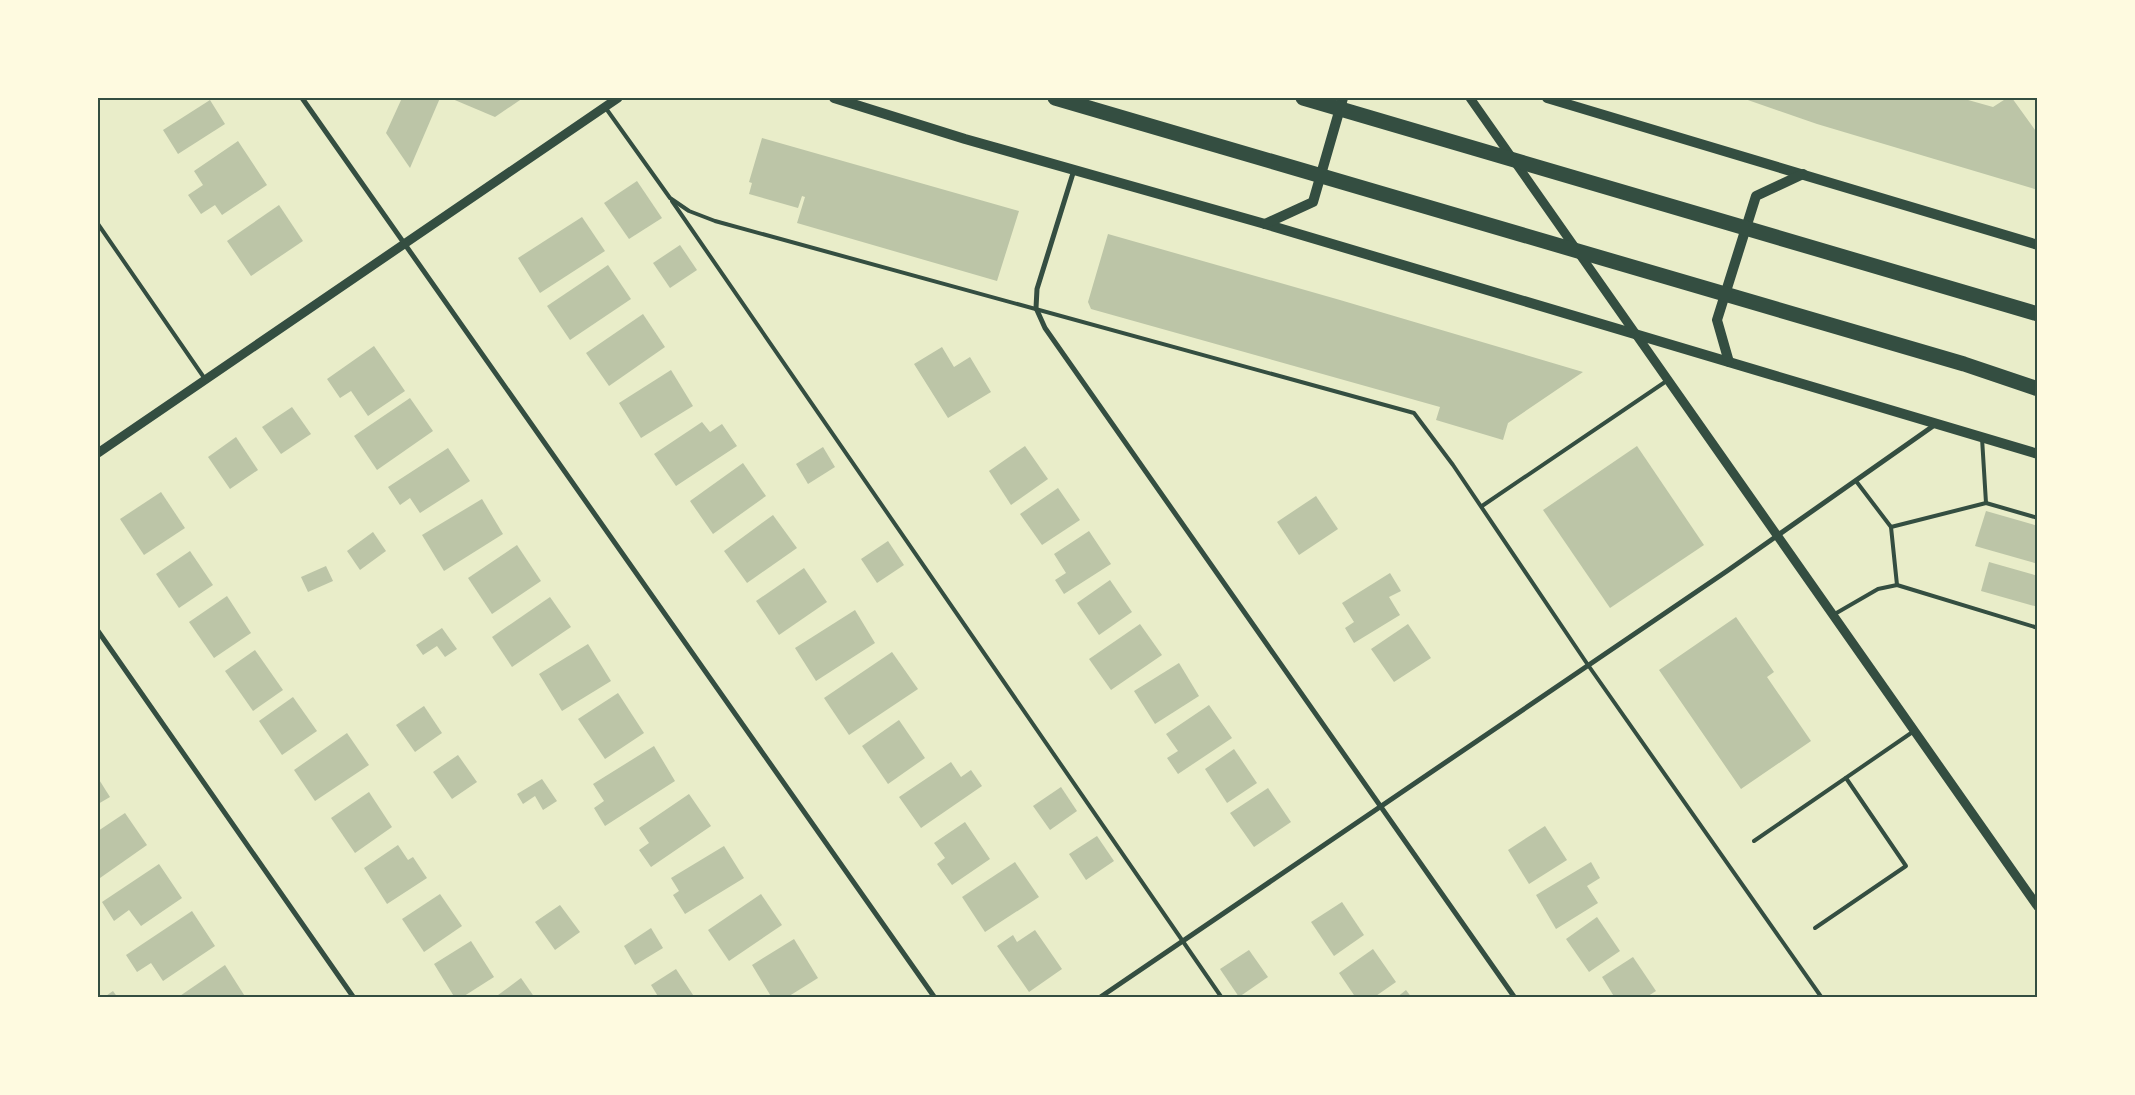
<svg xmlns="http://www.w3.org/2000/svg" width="2135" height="1095" font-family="Jost,sans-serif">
	<rect width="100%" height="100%" fill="#e9edc9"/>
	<g fill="#bcc5a7">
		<polygon points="402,98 440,98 410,168 386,133"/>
		<polygon points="450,98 523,98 495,117"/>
		<polygon points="1742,98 1961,98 1993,107 2007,98 2012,98 2038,134 2038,190 1817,124"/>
		<polygon points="210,100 225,124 178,154 163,130"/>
		<polygon points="762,138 1019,211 997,281 797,223 805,197 802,196 798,208 749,194 752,183 749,182"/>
		<polygon points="238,141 267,185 222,215 215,205 201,214 188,195 203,185 194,171"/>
		<polygon points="637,181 662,218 629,239 604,203"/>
		<polygon points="279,205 303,241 251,276 227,241"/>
		<polygon points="582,217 605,251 540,293 518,258"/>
		<polygon points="1108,234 1340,300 1583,372 1508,423 1503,440 1436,420 1440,407 1091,309 1088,302"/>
		<polygon points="680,245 697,270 670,288 653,263"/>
		<polygon points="608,265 631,299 570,340 547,306"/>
		<polygon points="643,314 665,347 609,386 586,353"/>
		<polygon points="374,346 405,391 368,416 351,391 340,398 327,379"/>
		<polygon points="942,347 954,367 970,357 991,392 948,418 914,364"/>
		<polygon points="671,370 693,406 641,438 619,403"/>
		<polygon points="410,398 433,431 377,470 354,436"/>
		<polygon points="292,407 311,434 281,454 262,427"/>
		<polygon points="702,422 710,432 722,424 737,446 676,486 654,454"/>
		<polygon points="236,437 258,470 230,489 208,457"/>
		<polygon points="1025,446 1048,479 1011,505 989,471"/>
		<polygon points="1637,446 1704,545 1610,608 1543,510"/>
		<polygon points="823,447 835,467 808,484 796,464"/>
		<polygon points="448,448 470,481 420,513 410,498 400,505 388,487"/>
		<polygon points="743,463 766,496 713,534 690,501"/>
		<polygon points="1058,488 1080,520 1042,545 1020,514"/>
		<polygon points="161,492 185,528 144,555 120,519"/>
		<polygon points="1316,496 1338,529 1299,555 1277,522"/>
		<polygon points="482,499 503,534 444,571 422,535"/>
		<polygon points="1986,511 2038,526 2038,564 1975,546"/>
		<polygon points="773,515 797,548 747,583 724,551"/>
		<polygon points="1089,531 1111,564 1064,594 1055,580 1066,573 1054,554"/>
		<polygon points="373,532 386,551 360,570 347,551"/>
		<polygon points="888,541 904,565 877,583 861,559"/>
		<polygon points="517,545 541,581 492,614 468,578"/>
		<polygon points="190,551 213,585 179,608 156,574"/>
		<polygon points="1989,562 2038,576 2038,607 1981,591"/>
		<polygon points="326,566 333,581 308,592 301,577"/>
		<polygon points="804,568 827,602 779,635 756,601"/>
		<polygon points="1390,573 1401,591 1389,597 1400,615 1354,643 1345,628 1354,622 1342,603"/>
		<polygon points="1110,580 1132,612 1099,635 1077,603"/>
		<polygon points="227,596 251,633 214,658 189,622"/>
		<polygon points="550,597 571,627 512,667 492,637"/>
		<polygon points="855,610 875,643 816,681 795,648"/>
		<polygon points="1736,617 1774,672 1767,677 1811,741 1741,789 1659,670"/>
		<polygon points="1140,624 1162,655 1111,690 1089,659"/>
		<polygon points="1408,624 1431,658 1394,682 1371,649"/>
		<polygon points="442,628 457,649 445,657 437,646 423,655 416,645"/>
		<polygon points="588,644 611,681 562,711 539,674"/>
		<polygon points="255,650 283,690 253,711 225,671"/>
		<polygon points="892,652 918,689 849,735 824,698"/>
		<polygon points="1179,663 1199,696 1155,724 1134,691"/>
		<polygon points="618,693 644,733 605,759 578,719"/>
		<polygon points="293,697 317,731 282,755 259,721"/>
		<polygon points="1209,705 1232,738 1178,774 1167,758 1178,751 1166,734"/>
		<polygon points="424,706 442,733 415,752 396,725"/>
		<polygon points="899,720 925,758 888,784 862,746"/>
		<polygon points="347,733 369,765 315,801 294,770"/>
		<polygon points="654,746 675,781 605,826 594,808 604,801 593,784"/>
		<polygon points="1234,749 1257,783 1227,803 1205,769"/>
		<polygon points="458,755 477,782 452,799 433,772"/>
		<polygon points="951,762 961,777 971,770 982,786 921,828 899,797"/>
		<polygon points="98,778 110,797 98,804"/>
		<polygon points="542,779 557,801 543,810 535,796 523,804 517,794"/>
		<polygon points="1061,787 1077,811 1050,830 1033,806"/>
		<polygon points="1268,788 1291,822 1254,847 1230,813"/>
		<polygon points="369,792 392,827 355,853 331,818"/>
		<polygon points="689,794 711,826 651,867 639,850 649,843 639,828"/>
		<polygon points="125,813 147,845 100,878 98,874 98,831"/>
		<polygon points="965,822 990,859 952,885 937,864 945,858 934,843"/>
		<polygon points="1545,826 1567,860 1529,884 1508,850"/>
		<polygon points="1097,836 1114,861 1086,880 1069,854"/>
		<polygon points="398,845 408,860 413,857 427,878 387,904 364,868"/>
		<polygon points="724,846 744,878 685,914 673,895 679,891 671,878"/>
		<polygon points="1015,862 1039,897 985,932 962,897"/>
		<polygon points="1591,862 1600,878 1587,886 1598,903 1556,929 1536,895"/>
		<polygon points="159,864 182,898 141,926 129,910 114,921 102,902"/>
		<polygon points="440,894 462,926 424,952 402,919"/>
		<polygon points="761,894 782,925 729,961 708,930"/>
		<polygon points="1342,902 1364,935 1334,956 1311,922"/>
		<polygon points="560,905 580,932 555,950 535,922"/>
		<polygon points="192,911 215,946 163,981 151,963 137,972 126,955"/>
		<polygon points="1597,917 1620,951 1589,972 1566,939"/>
		<polygon points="651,928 663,948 635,965 624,946"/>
		<polygon points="1035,930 1062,969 1029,992 997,946 1013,935 1017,942"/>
		<polygon points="794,939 818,978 786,998 772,998 752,965"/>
		<polygon points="471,941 494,977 461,998 455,998 434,964"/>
		<polygon points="1373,949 1396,982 1373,998 1356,998 1339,973"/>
		<polygon points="1249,950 1268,977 1239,997 1220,969"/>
		<polygon points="1633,957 1656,991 1645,998 1615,998 1602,977"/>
		<polygon points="225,965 246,998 177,998"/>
		<polygon points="676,969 695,998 659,998 651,985"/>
		<polygon points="521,978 535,998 494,998"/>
		<polygon points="1406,990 1412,998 1396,998"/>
		<polygon points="113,991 118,998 103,998"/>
	</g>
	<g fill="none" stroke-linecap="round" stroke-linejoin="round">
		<g stroke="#344e41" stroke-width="4">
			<polyline points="605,107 670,198 689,211 715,221 1414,413 1453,465 1588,665 1822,998"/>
			<polyline points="672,201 1222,998"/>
			<polyline points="98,224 205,379"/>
			<polyline points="1982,438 1986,503"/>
			<polyline points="1856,481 1891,527 1897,585"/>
			<polyline points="1482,506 1668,380"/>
			<polyline points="1891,527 1986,503 2038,518"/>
			<polyline points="1833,615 1878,589 1897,585 2038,628"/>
			<polyline points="1754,841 1914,731"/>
			<polyline points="1815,928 1906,866 1846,778"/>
		</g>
		<g stroke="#344e41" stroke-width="5">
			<polyline points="302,98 935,998"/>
			<polyline points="1074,170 1037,289 1036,308 1045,328 1515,998"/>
			<polyline points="98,631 354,998"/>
			<polyline points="1099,998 1727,571 1936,424"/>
		</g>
		<g stroke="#344e41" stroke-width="9">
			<polyline points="1470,98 2038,907"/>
			<polyline points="98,453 618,98"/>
		</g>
		<g stroke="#344e41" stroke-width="10">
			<polyline points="834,98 965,139 1265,224 2038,454"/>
			<polyline points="1547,98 2038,245"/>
			<polyline points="1265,224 1313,202 1343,98"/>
			<polyline points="1729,362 1717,320 1756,196 1803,174"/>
		</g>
		<g stroke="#344e41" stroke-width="15">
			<polyline points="1055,98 1964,364 2038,389"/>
			<polyline points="1303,98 2038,314"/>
		</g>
	</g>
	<rect width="2135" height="1095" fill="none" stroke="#fefae0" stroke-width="198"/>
	<rect x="99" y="99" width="1937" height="897" fill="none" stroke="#344e41" stroke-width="2"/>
</svg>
